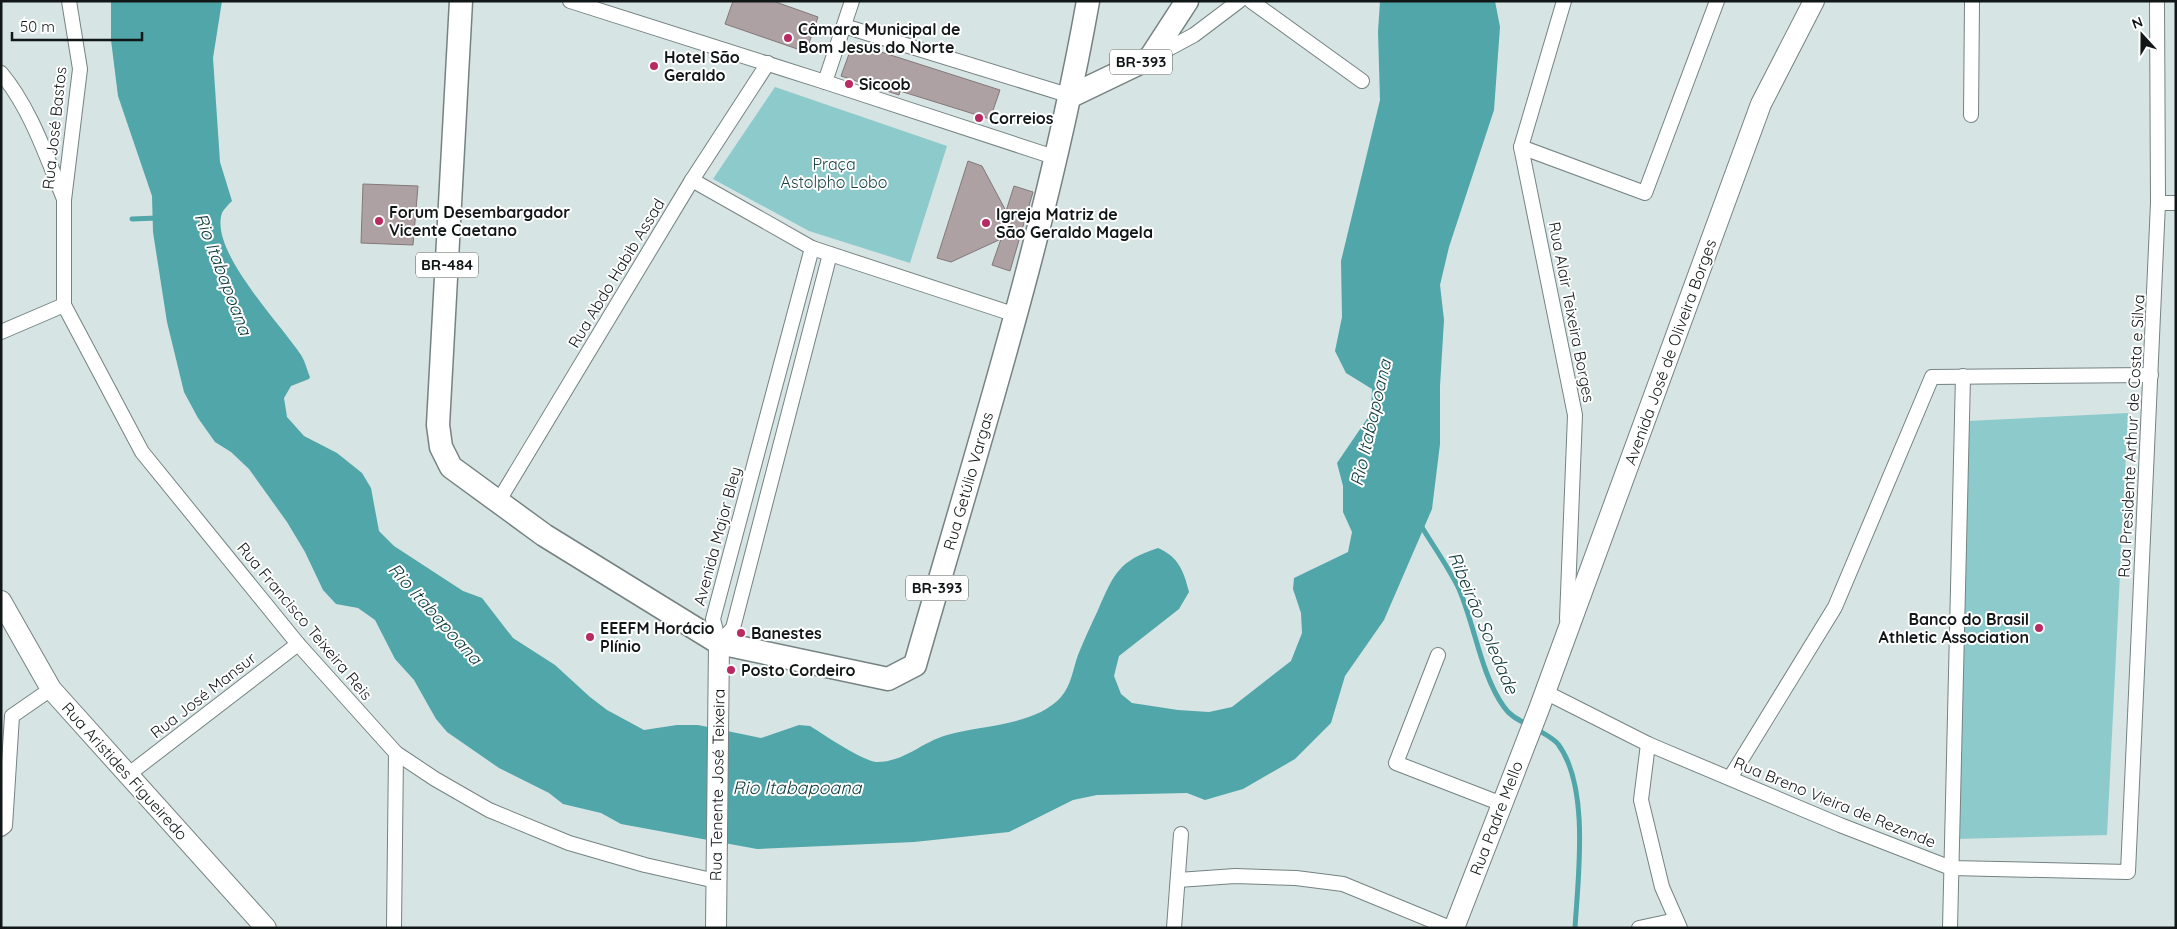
<svg xmlns="http://www.w3.org/2000/svg" width="2177" height="929" font-family="Quicksand,sans-serif">
	<rect width="100%" height="100%" fill="#d6e4e4"/>
	<g fill="#8dcacc">
		<polygon points="775,87 947,146 910,263 809,231 713,179"/>
		<polygon points="2128,413 2107,835 1954,839 1968,421"/>
	</g>
	<path fill="#50a6a9" d="M111 1H222L213 58 220 162 232 201C229 204 224 209 222 213 209 251 281 324 301 355 305 361 307 370 310 377L309 379 291 386 284 398 287 417 304 436 337 453 362 473 371 488 379 531 394 546 463 591 482 598 513 638 555 665 590 697 607 710 644 730 677 725H698L761 738 799 725 810 726C823 734 864 762 877 762 904 762 922 742 947 735 981 725 1035 726 1061 697 1071 686 1073 669 1078 655 1084 640 1091 625 1098 610 1114 574 1118 561 1158 548 1179 557 1184 572 1189 592L1179 609 1119 656 1114 676 1121 694 1132 703 1178 710 1209 712 1232 707 1291 661 1302 633 1301 613 1293 589 1294 578 1348 552 1352 532 1343 512V486L1337 463 1371 413 1372 389 1346 373 1335 351 1342 317 1341 261 1380 100 1378 32 1380 1H1495L1500 27 1494 110 1449 247 1440 285 1444 320 1440 386V444L1432 509 1384 620 1345 676 1331 723 1295 759 1243 789 1205 800 1187 793 1097 795 1073 800 1009 832 914 842 757 849 621 824 601 813 563 804 549 793 499 768 447 732 436 719 414 680 395 659 375 620 358 608 336 604 323 590 305 552 287 522 249 469 231 452 215 442 198 418 184 392 167 322 153 232 152 196 118 96 111 40Z"/>
	<g fill="none" stroke-linecap="round" stroke-linejoin="round">
		<g stroke="#50a6a9" stroke-width="5">
			<polyline points="132,219 157,218"/>
			<path d="M1420 524C1433 546 1448 566 1459 589 1475 626 1481 675 1504 707 1510 716 1519 720 1528 725"/>
			<path d="M1536 729C1543 733 1553 738 1558 744 1590 787 1578 877 1575 928"/>
		</g>
	</g>
	<g fill="#aea1a4" stroke="#837779">
		<polygon points="733,1 773,1 818,17 806,52 725,24"/>
		<polygon points="853,43 1000,90 990,119 900,91 899,95 841,76"/>
		<polygon points="968,161 982,166 1006,211 1014,186 1033,192 1010,271 992,265 1001,239 951,262 937,258"/>
		<polygon points="363,184 418,186 413,245 361,243"/>
	</g>
	<g fill="none" stroke-linecap="round" stroke-linejoin="round">
		<g stroke="#768282" stroke-width="16">
			<g id="street">
				<polyline points="69,1 80,69 64,200 64,305 142,452 298,644 396,753 435,779 489,810 569,843 645,865 716,881"/>
				<polyline points="570,1 825,82 1057,158"/>
				<polyline points="1251,1 1362,81"/>
				<polyline points="1564,1 1521,147 1575,415 1567,619"/>
				<polyline points="844,26 1071,96"/>
				<polyline points="1155,56 1194,35 1239,1"/>
				<path d="M1 73C31 109 46 156 64 199"/>
				<polyline points="825,82 852,1"/>
				<polyline points="1971,115 1972,1"/>
				<polyline points="1521,147 1645,193 1717,1"/>
				<polyline points="692,180 812,248 1016,315"/>
				<polyline points="2158,203 2176,203"/>
				<polyline points="1,332 64,305"/>
				<polyline points="498,502 692,180 768,63"/>
				<polyline points="719,643 713,619 812,248"/>
				<polyline points="719,643 733,628 830,254"/>
				<polyline points="1438,655 1396,763 1502,804"/>
				<polyline points="1545,692 1648,744 1840,825 1951,868 2128,872 2158,203 2157,1"/>
				<polyline points="1648,744 1641,800 1662,887 1680,928"/>
				<polyline points="129,774 298,644"/>
				<polyline points="1730,778 1835,607 1932,377 2151,375"/>
				<polyline points="1,829 5,826 12,716 51,689"/>
				<polyline points="1178,880 1235,876 1296,878 1343,884 1450,928"/>
				<polyline points="394,928 396,753"/>
				<polyline points="1174,928 1181,834"/>
				<polyline points="1639,928 1676,920"/>
				<polyline points="1950,928 1963,376"/>
			</g>
		</g>
		<g stroke="#768282" stroke-width="22">
			<g id="secondary">
				<polyline points="1,601 51,689 266,928"/>
				<polyline points="716,928 719,643"/>
				<polyline points="1454,928 1539,709 1761,104 1814,1"/>
			</g>
		</g>
		<g stroke="#768282" stroke-width="25">
			<g id="primary">
				<path d="M461 1 438 425 441 447 451 467 544 535 719 643 888 679 915 665C978 445 1048 227 1088 1"/>
				<polyline points="1071,96 1150,58 1187,1"/>
			</g>
		</g>
		<use href="#street" stroke="#fff" stroke-width="14"/>
		<use href="#secondary" stroke="#fff" stroke-width="20"/>
		<use href="#primary" stroke="#fff" stroke-width="22"/>
	</g>
	<g fill="#b82b62" stroke="#fff" stroke-width="2">
		<circle cx="788" cy="38" r="5"/>
		<circle cx="654" cy="66" r="5"/>
		<circle cx="849" cy="84" r="5"/>
		<circle cx="979" cy="118" r="5"/>
		<circle cx="379" cy="221" r="5"/>
		<circle cx="986" cy="223" r="5"/>
		<circle cx="2039" cy="628" r="5"/>
		<circle cx="741" cy="633" r="5"/>
		<circle cx="590" cy="637" r="5"/>
		<circle cx="731" cy="670" r="5"/>
	</g>
	<g text-anchor="middle" stroke-width="4" stroke-linejoin="round" paint-order="stroke">
		<g fill="#fff" stroke="#585c5c" stroke-width="1">
			<rect x="1110" y="49.5" width="62" height="25" rx="4"/>
			<rect x="416" y="252.5" width="62" height="25" rx="4"/>
			<rect x="906" y="575.5" width="62" height="25" rx="4"/>
		</g>
		<g font-size="15" font-weight="bold" fill="#111616">
			<text x="1141" y="67">BR-393</text>
			<text x="447" y="270">BR-484</text>
			<text x="937" y="593">BR-393</text>
		</g>
		<g font-size="16" font-weight="bold" fill="#111616" stroke="#fff" text-anchor="start">
			<text x="798" y="35">Câmara Municipal de<tspan x="798" dy="18">Bom Jesus do Norte</tspan></text>
			<text x="664" y="63">Hotel São<tspan x="664" dy="18">Geraldo</tspan></text>
			<text x="859" y="90">Sicoob</text>
			<text x="989" y="124">Correios</text>
			<text x="389" y="218">Forum Desembargador<tspan x="389" dy="18">Vicente Caetano</tspan></text>
			<text x="996" y="220">Igreja Matriz de<tspan x="996" dy="18">São Geraldo Magela</tspan></text>
			<text x="2029" y="625" text-anchor="end">Banco do Brasil<tspan x="2029" dy="18">Athletic Association</tspan></text>
			<text x="600" y="634">EEEFM Horácio<tspan x="600" dy="18">Plínio</tspan></text>
			<text x="751" y="639">Banestes</text>
			<text x="741" y="676">Posto Cordeiro</text>
		</g>
		<g font-size="16" fill="#111616" stroke="#fff">
			<text transform="translate(54 128) rotate(-84)" y="6">Rua José Bastos</text>
			<text transform="translate(616 273) rotate(-59)" y="6">Rua Abdo Habib Assad</text>
			<text transform="translate(1572 312) rotate(79)" y="6">Rua Alair Teixeira Borges</text>
			<text transform="translate(1670 352) rotate(-70)" y="6">Avenida José de Oliveira Borges</text>
			<text transform="translate(2131 436) rotate(-87)" y="6">Rua Presidente Arthur de Costa e Silva</text>
			<text transform="translate(968 481) rotate(-74)" y="6">Rua Getúlio Vargas</text>
			<text transform="translate(717 536) rotate(-75)" y="6">Avenida Major Bley</text>
			<text transform="translate(305 621) rotate(50)" y="6">Rua Francisco Teixeira Reis</text>
			<text transform="translate(203 695) rotate(-38)" y="6">Rua José Mansur</text>
			<text transform="translate(125 771) rotate(48)" y="6">Rua Aristides Figueiredo</text>
			<text transform="translate(717 785) rotate(-89)" y="6">Rua Tenente José Teixeira</text>
			<text transform="translate(1835 802) rotate(22)" y="6">Rua Breno Vieira de Rezende</text>
			<text transform="translate(1496 818) rotate(-69)" y="6">Rua Padre Mello</text>
		</g>
		<g font-size="16" fill="#1d4546" stroke="#fff">
			<text x="834" y="170">Praça<tspan x="834" dy="18">Astolpho Lobo</tspan></text>
		</g>
		<g font-size="18" font-style="italic" fill="#0f393b" stroke="#fff">
			<text transform="translate(223 274) rotate(69)" y="6">Rio Itabapoana</text>
			<text transform="translate(1371 423) rotate(-77)" y="6">Rio Itabapoana</text>
			<text transform="translate(435 614) rotate(48)" y="6">Rio Itabapoana</text>
			<text transform="translate(1483 623) rotate(67)" y="6">Ribeirão Soledade</text>
			<text x="797" y="794">Rio Itabapoana</text>
		</g>
	</g>
	<rect width="2177" height="929" fill="none" stroke="#111616" stroke-width="5"/>
	<g transform="translate(2142 35) rotate(339)" stroke="#ffffff" stroke-width="4" paint-order="stroke">
	<path d="M0-4L9 19L0 12L-9 19Z" fill="#111616"/>
	<text y="-8" font-size="14" font-weight="bold" text-anchor="middle" fill="#111616">N</text>
	</g>
	<path d="M12 32v8h130v-8" fill="none" stroke="#111616" stroke-width="2.5"/>
	<text x="20" y="32" font-size="15" fill="#111616" stroke="#ffffff" stroke-width="4" paint-order="stroke">50 m</text>
</svg>
